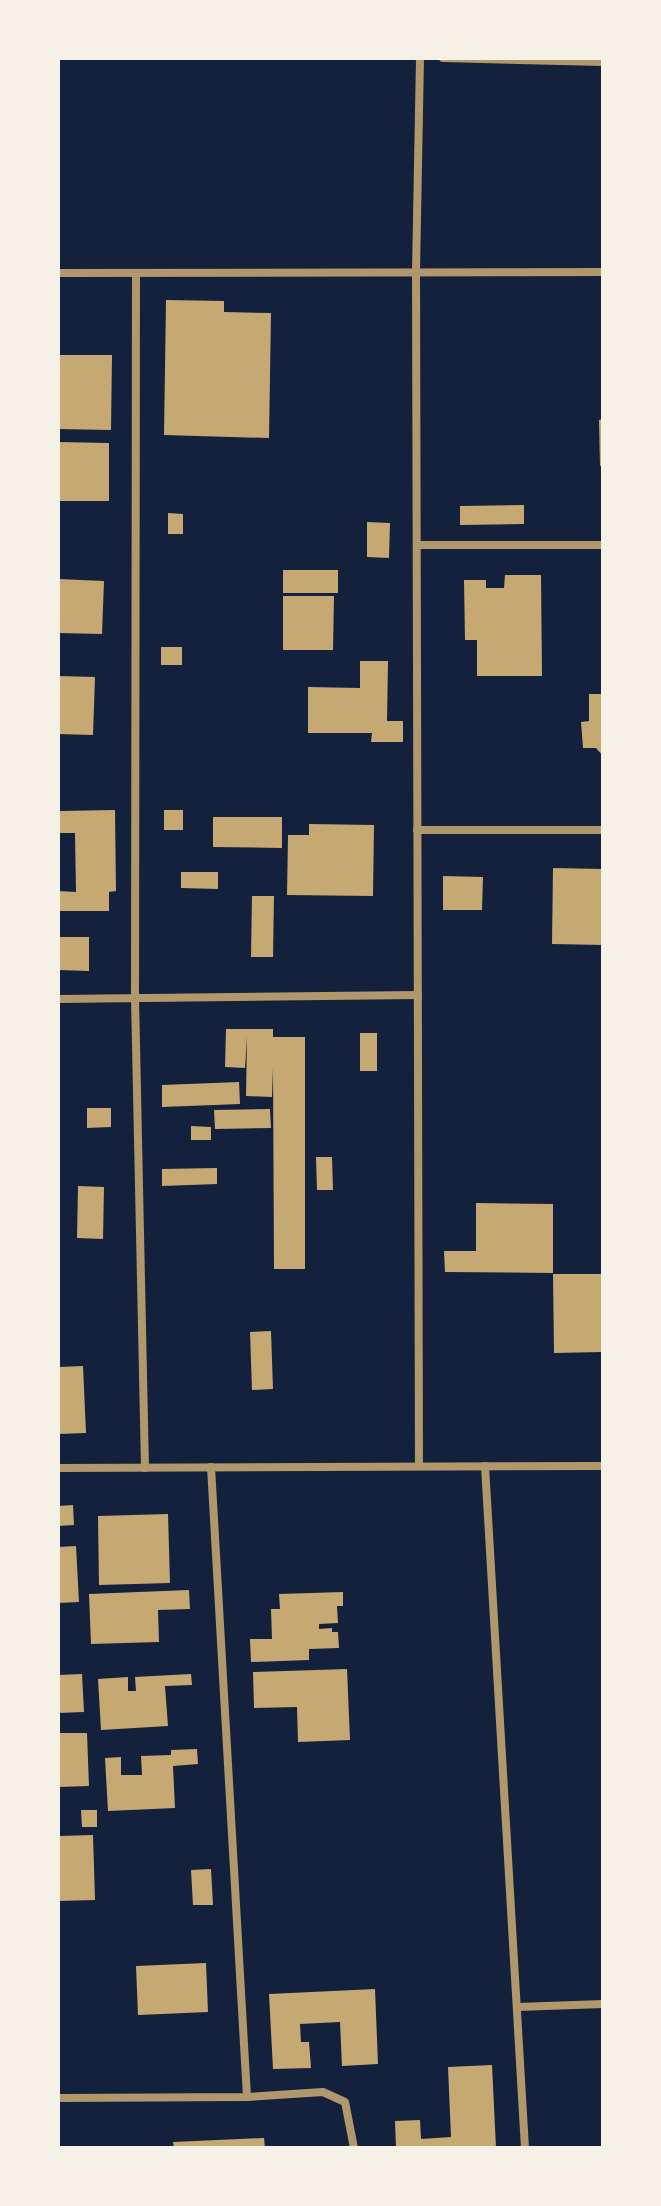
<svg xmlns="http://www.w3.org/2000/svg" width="661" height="2206" font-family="'Nunito Sans',sans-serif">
	<rect width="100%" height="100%" fill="#14213d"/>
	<g fill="#c6a872">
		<polygon points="166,300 224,301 224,312 271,313 269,438 164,435"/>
		<polygon points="58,355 112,355 111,430 58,429"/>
		<polygon points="603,419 603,466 600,466 599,420"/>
		<polygon points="58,442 109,443 109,501 58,501"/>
		<polygon points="524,505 524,524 460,525 460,506"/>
		<polygon points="168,513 183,514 183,534 168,534"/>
		<polygon points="367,522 390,523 389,558 367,557"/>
		<rect x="283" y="570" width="55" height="23"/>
		<polygon points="505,575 541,575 542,676 477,676 477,640 465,640 464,580 486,580 486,588 504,588"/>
		<polygon points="58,579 104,581 102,634 58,633"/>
		<polygon points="283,596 334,596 333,650 283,650"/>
		<rect x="161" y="647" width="21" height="18"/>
		<polygon points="360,661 388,661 387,721 403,721 403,742 371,742 372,733 308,733 308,687 360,688"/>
		<polygon points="58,676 95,677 93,735 58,734"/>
		<polygon points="589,694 603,694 603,756 596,748 583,748 581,722 589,721"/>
		<polygon points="115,810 116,891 109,892 109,911 58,911 58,891 76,892 75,833 59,833 59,811"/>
		<rect x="164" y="810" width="19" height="20"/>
		<polygon points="213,817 282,817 282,848 213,847"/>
		<polygon points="309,824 374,825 373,896 287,895 288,835 309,835"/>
		<polygon points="553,868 603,869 603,945 552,944"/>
		<polygon points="181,872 218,872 218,889 181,888"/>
		<polygon points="443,876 483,877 482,910 443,910"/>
		<polygon points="252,896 274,896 273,957 251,957"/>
		<polygon points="58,937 89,937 89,971 58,970"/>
		<polygon points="226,1029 273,1029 273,1037 305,1037 305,1269 274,1269 273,1068 272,1097 246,1096 247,1037 245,1068 225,1067"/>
		<rect x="360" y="1033" width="17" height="38"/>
		<polygon points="239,1082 240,1104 162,1107 162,1085"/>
		<polygon points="87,1108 111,1108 111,1127 87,1128"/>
		<polygon points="270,1109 271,1128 215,1129 214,1110"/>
		<polygon points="191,1126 211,1127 211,1140 191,1140"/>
		<polygon points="316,1157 332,1157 333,1190 317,1190"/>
		<polygon points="217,1168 217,1184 162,1186 162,1169"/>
		<polygon points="78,1186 104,1187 103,1239 77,1238"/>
		<polygon points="476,1203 553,1204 553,1273 445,1272 444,1251 476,1251"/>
		<polygon points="553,1274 603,1274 603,1352 554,1353"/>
		<polygon points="271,1331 273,1389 252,1390 250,1332"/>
		<polygon points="83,1366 86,1433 58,1434 58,1367"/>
		<polygon points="73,1505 74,1525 58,1526 58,1506"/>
		<polygon points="168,1514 170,1583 99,1585 98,1516"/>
		<polygon points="76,1546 79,1602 58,1603 58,1547"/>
		<polygon points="189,1590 190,1609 158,1610 159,1642 91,1644 89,1594"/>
		<polygon points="343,1592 343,1606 337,1606 338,1623 319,1624 319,1629 332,1628 332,1632 338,1632 339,1648 309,1649 309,1660 251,1662 250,1639 272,1639 271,1609 280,1609 279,1594"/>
		<polygon points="347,1669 350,1740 298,1742 297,1707 254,1708 253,1672"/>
		<polygon points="82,1674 84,1712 58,1713 58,1675"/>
		<polygon points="191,1674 192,1685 165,1686 168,1726 101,1730 98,1679 128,1677 128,1691 136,1691 135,1677"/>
		<polygon points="58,1733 87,1733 89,1786 58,1787"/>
		<polygon points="197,1749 198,1764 173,1766 175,1808 108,1811 105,1758 121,1757 121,1775 142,1775 141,1756 171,1755 171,1750"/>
		<polygon points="81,1810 97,1810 97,1827 82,1827"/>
		<polygon points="93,1835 95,1900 58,1901 58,1836"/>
		<polygon points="211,1869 213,1905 193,1905 191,1870"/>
		<polygon points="206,1963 208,2012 138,2015 136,1966"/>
		<polygon points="375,1989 378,2064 342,2066 340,2022 300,2024 301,2042 309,2042 311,2068 273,2069 269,1994"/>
		<polygon points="492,2065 496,2148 396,2148 395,2121 420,2120 421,2139 451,2137 448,2067"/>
		<polygon points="264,2138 265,2148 174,2148 173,2142"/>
	</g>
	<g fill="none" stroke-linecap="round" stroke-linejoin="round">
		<g stroke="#b1986c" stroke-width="8">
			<polyline points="443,58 603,62"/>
			<polyline points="58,273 603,272"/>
			<polyline points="136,273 135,998 145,1468"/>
			<polyline points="417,545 603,545"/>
			<polyline points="417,830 603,830"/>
			<polyline points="58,999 418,995"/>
			<polyline points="419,1466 416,272 420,58"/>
			<polyline points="485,1466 525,2148"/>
			<polyline points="211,1467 247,2097"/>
			<polyline points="58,1468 603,1466"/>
			<polyline points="517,2007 603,2004"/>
			<polyline points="58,2098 247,2097 323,2092 345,2102 354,2148"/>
		</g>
	</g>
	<rect width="661" height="2206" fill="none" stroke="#f6f1e7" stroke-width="120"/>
</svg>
